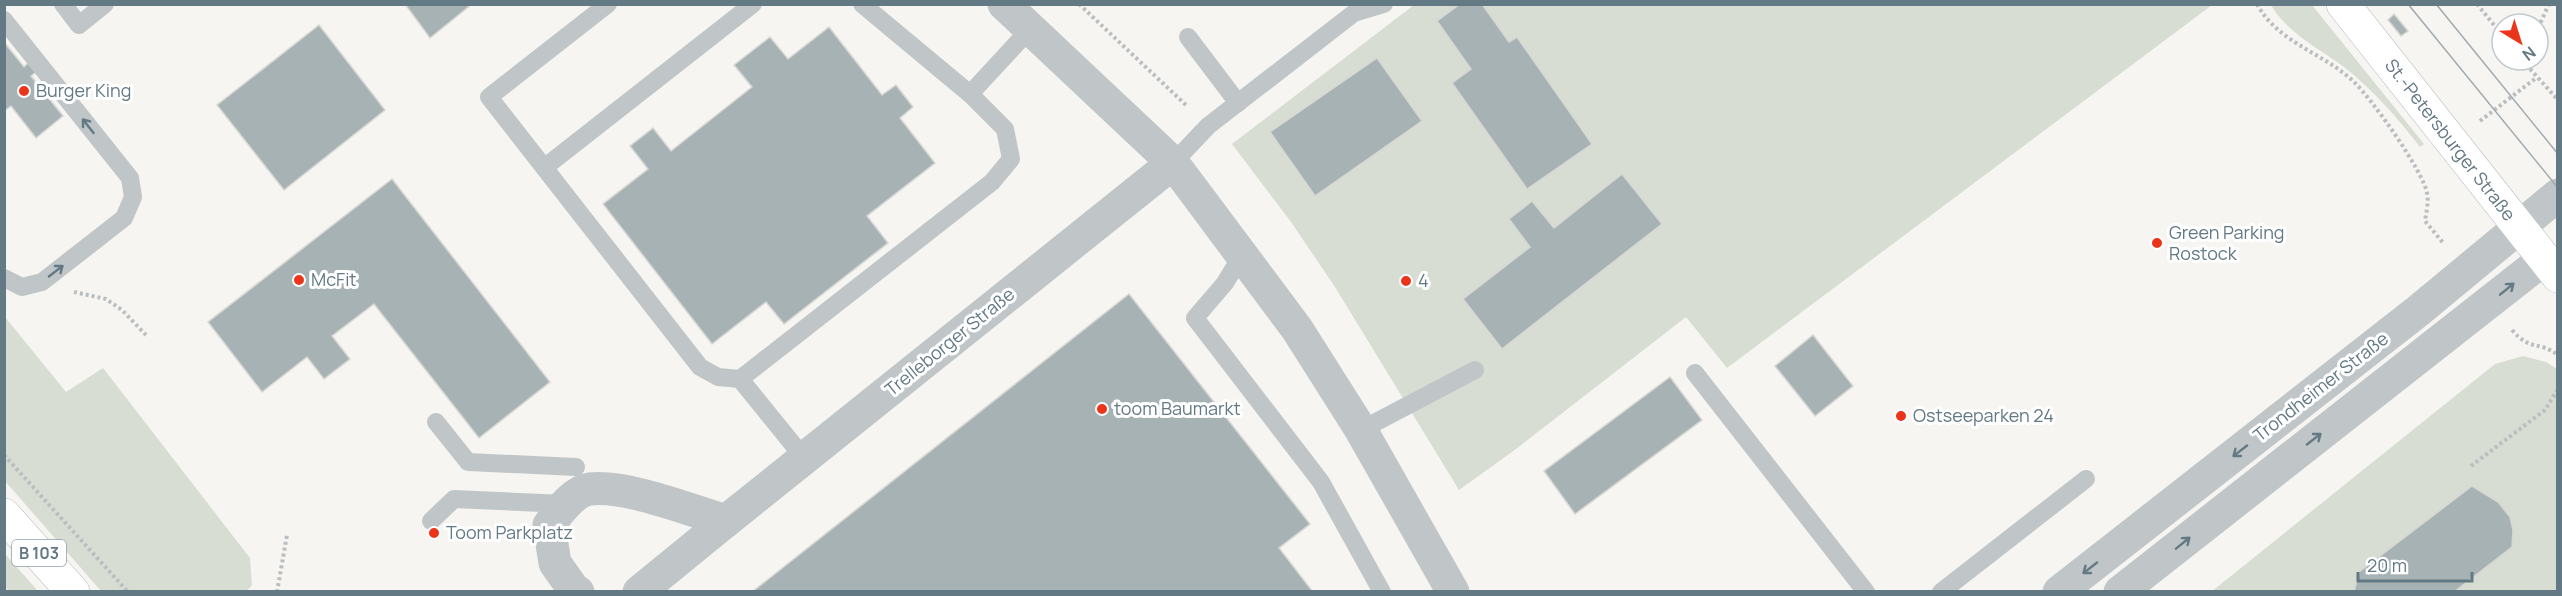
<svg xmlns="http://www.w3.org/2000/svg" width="2562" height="596" font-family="Manrope,sans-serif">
	<rect width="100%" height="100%" fill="#f6f5f1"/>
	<g fill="#d7ddd2">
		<polygon points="1414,5 2212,5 1727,368 1686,317 1516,449 1459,490 1335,287 1291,222 1232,144"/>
		<path d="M2271 5H2312L2424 144 2420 147C2397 117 2374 91 2344 67 2319 48 2287 33 2271 5Z"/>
		<polygon points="5,317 66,392 103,368 250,558 252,585 247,591 101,591 5,481"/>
		<polygon points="2523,356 2546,362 2557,369 2557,591 2211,592 2495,364"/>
		<polygon points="5,554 38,591 9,591 5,587"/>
	</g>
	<g fill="#a7b2b5" stroke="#d7d7d4" stroke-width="1.5">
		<polygon points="405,4 472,4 430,38"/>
		<polygon points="1460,4 1482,4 1509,42 1517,37 1592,144 1527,189 1452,83 1471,69 1437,21"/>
		<polygon points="2394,14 2408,31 2401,36 2388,20"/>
		<polygon points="319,25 385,110 284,190 217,105"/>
		<polygon points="829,27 882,95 896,85 913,107 900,118 935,163 867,216 888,243 784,324 766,302 712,344 603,204 648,169 630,146 653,128 671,151 752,87 734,65 770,37 788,59"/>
		<polygon points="4,42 24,67 28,63 36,72 31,76 63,116 36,138 11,106 4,111"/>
		<polygon points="1377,58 1422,121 1315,196 1270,132"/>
		<polygon points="1622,174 1662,224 1502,349 1463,299 1530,247 1509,219 1532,201 1554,228"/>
		<polygon points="392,179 550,382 479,438 374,304 332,336 350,359 324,379 307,357 262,392 208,322"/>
		<polygon points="1129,294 1310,524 1279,548 1313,592 752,592"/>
		<polygon points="1813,335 1853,386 1815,416 1775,366"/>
		<polygon points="1670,377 1702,420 1575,514 1544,471"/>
		<polygon points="2472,486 2498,502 2510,517 2513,530 2512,547 2454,592 2354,592 2359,572"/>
	</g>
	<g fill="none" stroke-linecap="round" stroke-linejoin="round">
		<g stroke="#b3babd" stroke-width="34">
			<polyline id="secondary" points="2343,4 2558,276"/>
		</g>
		<g stroke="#b3b8bb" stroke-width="34">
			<polyline id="trunk" points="4,515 73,592"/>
		</g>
		<g stroke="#babec0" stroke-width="4" stroke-dasharray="3 3" stroke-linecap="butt">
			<polyline points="1079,4 1188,107"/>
			<path d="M2257 4C2278 43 2324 53 2354 82 2372 99 2423 171 2427 193 2429 202 2426 213 2425 221L2444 244"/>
			<polyline points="2477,4 2502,35"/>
			<polyline points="2538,28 2549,4"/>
			<polyline points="2522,60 2558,100"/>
			<polyline points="2480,121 2536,78"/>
			<polyline points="74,292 106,299 122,310 146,335"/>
			<path d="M2512 330C2531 352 2538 340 2558 355"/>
			<polyline points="4,455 128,592"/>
			<polyline points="2471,466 2545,410 2558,389"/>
			<polyline points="277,592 287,535"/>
		</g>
		<g stroke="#c0c6c8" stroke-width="18">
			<polyline points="63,4 79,25 105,4"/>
			<polyline points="608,4 489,97 700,367 718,377 740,379 992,182 1011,159 1005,129 970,94 862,4"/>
			<polyline points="4,20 130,178 133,197 124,218 42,282 22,287 4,278"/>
			<polyline points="1188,37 1238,103"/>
			<polyline points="970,94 1030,29"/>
			<polyline points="1173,163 1208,126 1354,13 1384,4"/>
			<polyline points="545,167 753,4"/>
			<polyline points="1242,255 1225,283 1195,318 1321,482 1382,592"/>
			<polyline points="1695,373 1866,592"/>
			<polyline points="740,379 804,458"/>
			<polyline points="436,422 468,462 576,467"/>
			<polyline points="1361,430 1475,370"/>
			<polyline points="431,521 454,499 565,504"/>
			<polyline points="1941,592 2086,479"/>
		</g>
		<g stroke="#c0c6c8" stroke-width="33">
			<polyline points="1004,4 1173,163 1297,329 1361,430 1453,592"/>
			<path d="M578 592 574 590 555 563 549 525C559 512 573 491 590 489 627 485 690 510 726 521L1173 163"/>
			<polyline points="639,592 726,521"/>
			<polyline points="2059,592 2418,311 2558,195"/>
			<polyline points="2120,592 2544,259"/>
		</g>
		<use href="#secondary" stroke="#fff" stroke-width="33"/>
		<use href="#trunk" stroke="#fff" stroke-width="33"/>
		<g stroke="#a1a9ae" stroke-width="1.5">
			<polyline points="2408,4 2558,188"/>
			<polyline points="2436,4 2558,154"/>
		</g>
	</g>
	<defs><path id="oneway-shaft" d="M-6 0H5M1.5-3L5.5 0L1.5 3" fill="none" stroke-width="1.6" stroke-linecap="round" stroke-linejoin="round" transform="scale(1.5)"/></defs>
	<g stroke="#637984">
		<use href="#oneway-shaft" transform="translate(88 126) rotate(-128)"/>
		<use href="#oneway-shaft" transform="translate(56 271) rotate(-38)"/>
		<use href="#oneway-shaft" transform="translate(2507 289) rotate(-39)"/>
		<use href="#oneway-shaft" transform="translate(2314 439) rotate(-38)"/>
		<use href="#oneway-shaft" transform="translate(2240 451) rotate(142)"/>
		<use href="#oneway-shaft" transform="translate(2183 543) rotate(-39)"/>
		<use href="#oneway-shaft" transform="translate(2090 568) rotate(142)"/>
	</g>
	<g fill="#ec341b" stroke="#fff" stroke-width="2">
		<circle cx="24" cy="91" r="6"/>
		<circle cx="2157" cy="243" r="6"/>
		<circle cx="299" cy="280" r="6"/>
		<circle cx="1406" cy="281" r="6"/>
		<circle cx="1102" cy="409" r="6"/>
		<circle cx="1901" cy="416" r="6"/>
		<circle cx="434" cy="533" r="6"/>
	</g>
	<g text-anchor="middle" stroke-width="6" stroke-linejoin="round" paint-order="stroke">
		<rect fill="#fff" stroke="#92a1a9" stroke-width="1.5" x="12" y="540" width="54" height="26" rx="4.5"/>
		<g font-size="16" font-weight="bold" fill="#637984">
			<text x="39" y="559">B 103</text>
		</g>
		<g font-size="18" fill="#637984" stroke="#fff" text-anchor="start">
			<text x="36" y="97">Burger King</text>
			<text x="2169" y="239">Green Parking<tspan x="2169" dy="21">Rostock</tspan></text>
			<text x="311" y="286">McFit</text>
			<text x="1418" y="287">4</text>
			<text x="1114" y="415">toom Baumarkt</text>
			<text x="1913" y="422">Ostseeparken 24</text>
			<text x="446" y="539">Toom Parkplatz</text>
		</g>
		<g font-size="18" fill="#637984" stroke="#fff">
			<text transform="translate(2450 140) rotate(52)" y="6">St.-Petersburger Straße</text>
			<text transform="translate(950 342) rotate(-39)" y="6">Trelleborger Straße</text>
			<text transform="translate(2321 387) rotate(-38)" y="6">Trondheimer Straße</text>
		</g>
	</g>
	<rect width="2562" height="596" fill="none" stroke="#637984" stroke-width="12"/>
	<g transform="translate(2520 42) rotate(142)"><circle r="28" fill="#ffffff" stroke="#c1c9ce" stroke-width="1.5"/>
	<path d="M0-4.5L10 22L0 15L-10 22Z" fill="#ec341b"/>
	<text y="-9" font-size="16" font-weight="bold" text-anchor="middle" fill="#637984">N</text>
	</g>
	<path d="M2358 572v9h114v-9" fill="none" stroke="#637984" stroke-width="3"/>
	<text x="2367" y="572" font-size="18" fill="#637984" stroke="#ffffff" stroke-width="4.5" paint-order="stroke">20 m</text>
</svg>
